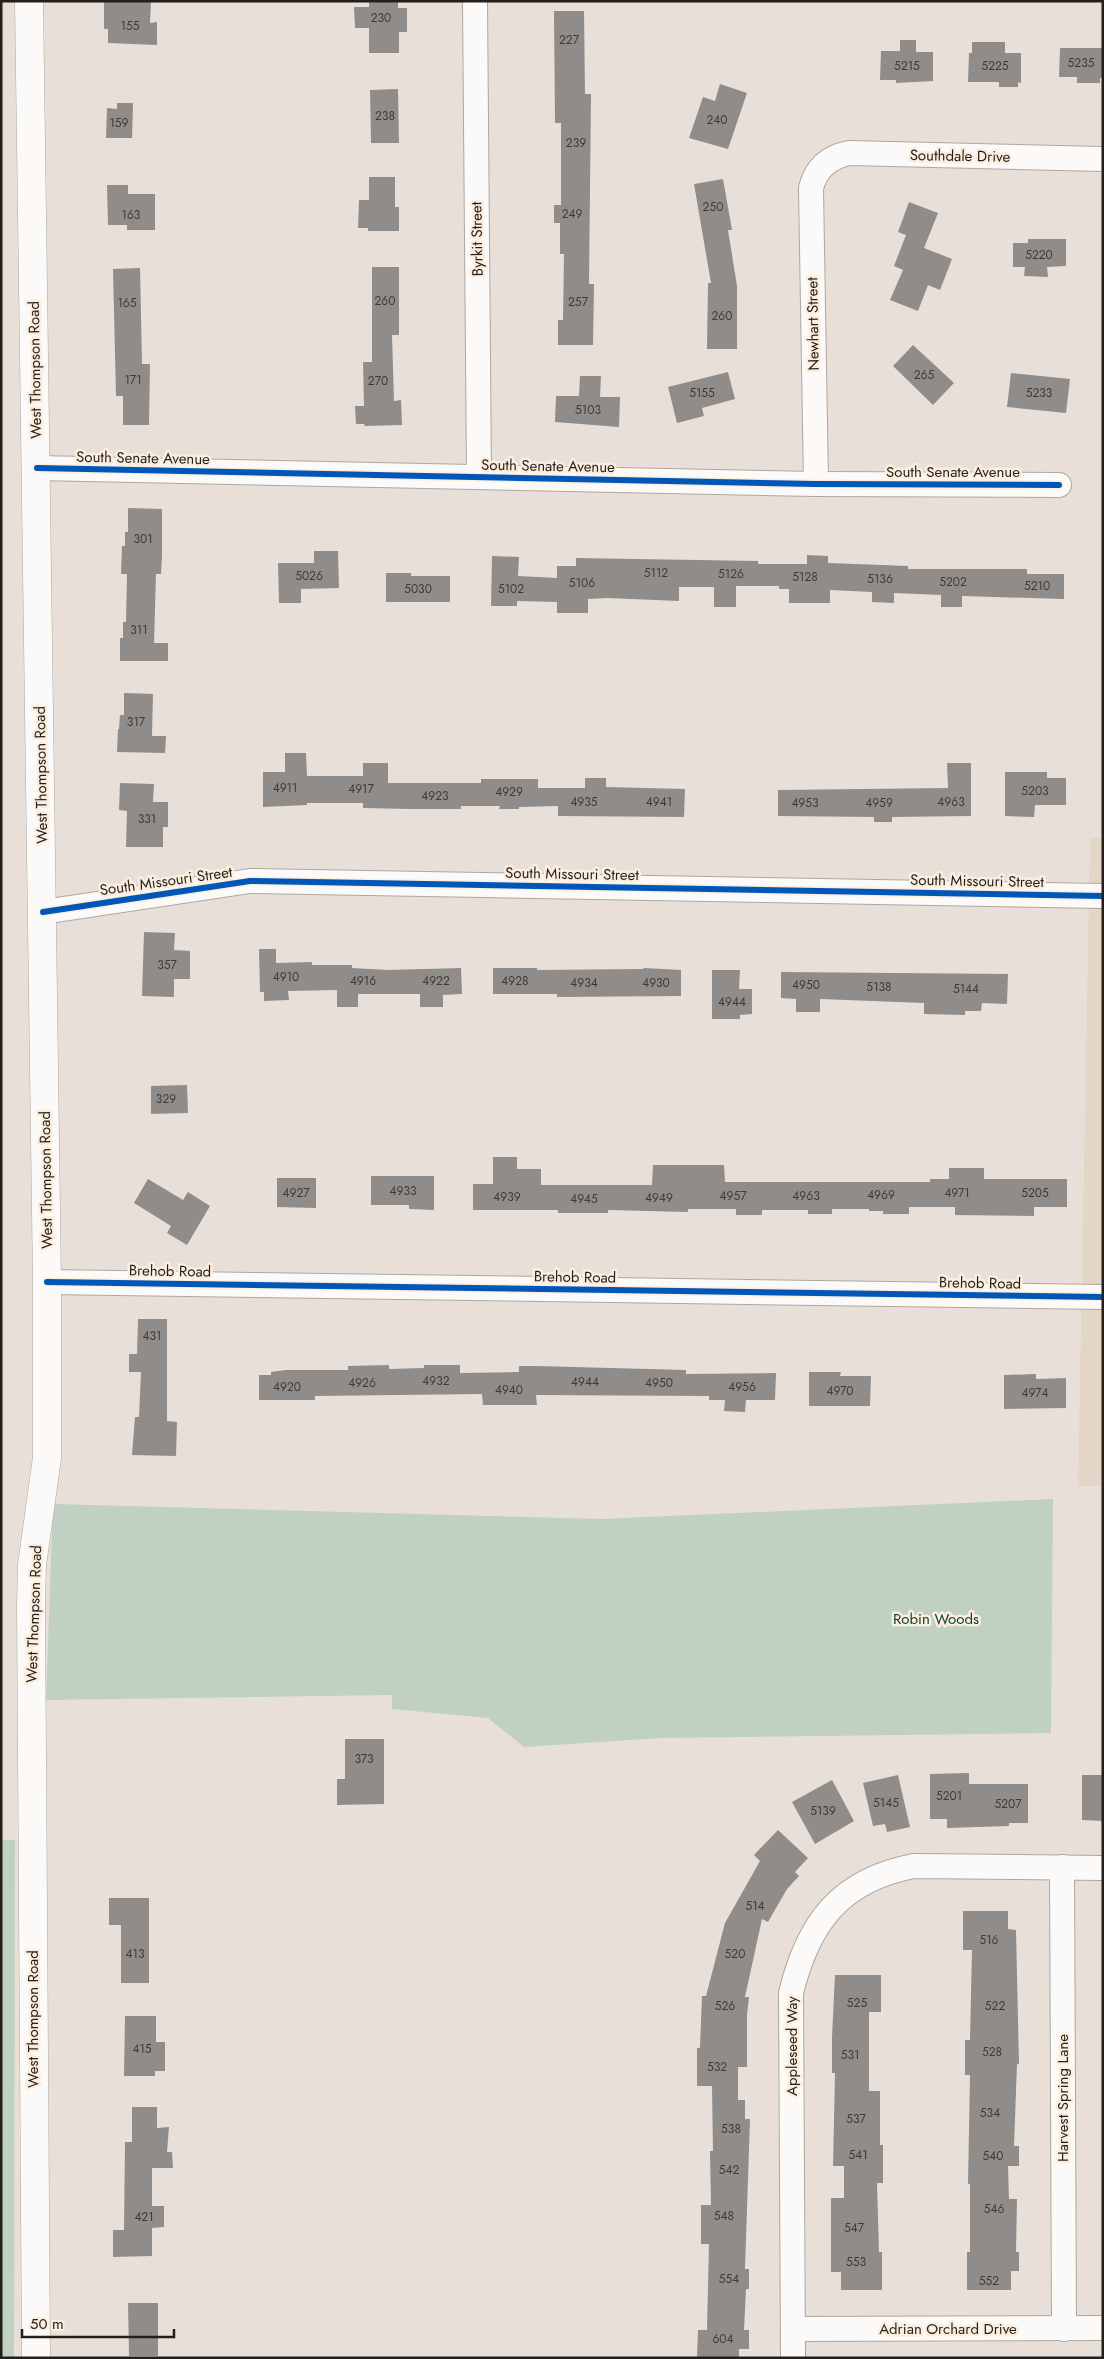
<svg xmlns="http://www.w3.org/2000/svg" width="1104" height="2359" font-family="Jost,sans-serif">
	<rect width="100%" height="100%" fill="#e8e0d8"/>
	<polygon fill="#e4d6c7" points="1090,838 1103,838 1103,1486 1078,1486"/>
	<g fill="#c0d0c3">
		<polygon points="1053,1499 1051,1733 662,1738 524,1747 488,1718 392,1709 392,1695 46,1700 53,1504 601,1519"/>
		<polygon points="1,1840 15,1840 14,2358 1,2358"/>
	</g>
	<g fill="#908c8a">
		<polygon points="104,1 151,1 150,23 157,22 157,45 108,43 108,29 104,29"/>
		<polygon points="369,1 398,1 398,8 407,8 407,32 399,32 399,53 369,53 369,28 355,28 354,7 369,7"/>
		<polygon points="554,11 584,11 585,94 591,94 589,284 594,284 593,345 558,345 558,320 563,320 564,254 560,254 560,223 554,223 554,205 561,205 561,123 555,123"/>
		<polygon points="900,40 916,40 916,52 933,52 933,81 896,83 896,80 880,80 881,51 900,51"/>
		<polygon points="972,42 1005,42 1005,53 1021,53 1021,83 1018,82 1018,87 999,87 999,82 968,82 969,53 972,53"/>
		<polygon points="1060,48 1103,48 1103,78 1100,78 1100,83 1077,83 1077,77 1059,77"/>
		<polygon points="720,84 747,93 728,149 689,138 703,97 715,101"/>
		<polygon points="398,89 399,143 371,143 370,90"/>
		<polygon points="117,103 133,103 132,138 106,138 107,108 117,109"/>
		<polygon points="369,177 395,177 395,207 399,207 399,231 368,231 368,228 358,228 359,200 369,200"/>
		<polygon points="723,179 732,230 728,230 737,286 737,349 707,349 708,283 711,283 694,184"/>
		<polygon points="107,185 128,185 128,194 155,194 155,230 127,230 127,225 108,225"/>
		<polygon points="909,202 938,213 924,248 952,259 940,290 928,285 918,311 890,300 903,270 894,266 906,235 898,232"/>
		<polygon points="1028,239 1066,239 1066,266 1047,267 1048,277 1024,276 1025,267 1013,267 1013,243 1028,243"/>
		<polygon points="372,267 399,267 399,335 392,335 394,401 401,400 402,425 365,426 364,424 356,424 355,406 364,406 363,362 372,362"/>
		<polygon points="140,268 142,364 150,364 149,425 123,425 123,396 116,396 113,269"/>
		<polygon points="913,345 954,383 933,405 893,366"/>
		<polygon points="728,372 735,399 702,408 704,416 677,423 668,387"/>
		<polygon points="1011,373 1070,379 1066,413 1007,407"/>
		<polygon points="580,376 601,376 600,397 620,397 619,427 555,422 556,396 579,396"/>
		<polygon points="128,508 162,509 162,556 161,574 156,574 154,643 168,643 168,661 120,661 120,638 123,638 123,622 126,622 127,574 121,574 122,546 125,546 125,532 128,532"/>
		<polygon points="314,551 338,551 339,588 301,589 301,603 279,603 278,563 314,563"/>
		<polygon points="807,555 828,556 828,563 908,566 908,569 1027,569 1027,574 1064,574 1064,599 962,596 962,607 941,607 941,595 894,593 894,603 872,602 872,592 830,590 830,603 789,603 789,589 779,589 779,586 736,586 736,607 714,607 714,587 679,587 679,601 607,598 588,599 588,613 557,613 557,602 517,601 517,606 491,606 492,556 519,557 518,576 557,578 557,566 576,566 576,558 758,561 758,564 807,564"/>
		<polygon points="386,573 411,573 411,576 450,576 450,602 386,602"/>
		<polygon points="124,693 153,694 152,736 166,736 165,753 117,752 118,729 119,729 120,715 124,715"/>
		<polygon points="285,753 306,753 307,776 363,776 363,763 388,763 388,783 481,783 481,779 538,779 538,788 585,788 585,778 606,778 606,787 685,789 684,817 558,816 558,806 519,807 519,809 499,809 500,806 461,806 461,809 409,809 363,808 363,803 307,803 307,805 263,807 263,772 285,772"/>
		<polygon points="947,763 971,763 971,816 892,817 892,822 874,822 874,817 778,816 778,790 948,788"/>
		<polygon points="1005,772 1047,772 1047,778 1066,778 1066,805 1035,805 1034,817 1005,816"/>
		<polygon points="120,783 154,784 153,802 168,802 168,827 163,827 163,847 126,847 127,811 119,810"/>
		<polygon points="144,932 175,933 174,950 190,951 190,979 174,979 174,997 142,996"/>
		<polygon points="259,949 276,949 276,963 312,962 312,965 352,965 352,968 388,970 461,968 462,994 443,995 443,1007 420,1007 420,994 358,994 358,1007 337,1007 337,990 288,991 289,1000 264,1001 264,992 260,992"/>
		<polygon points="493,968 537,968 537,970 643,969 644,968 681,970 681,996 557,997 557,994 493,994"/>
		<polygon points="712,970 740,970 739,989 752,989 752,1014 740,1015 740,1019 712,1019"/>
		<polygon points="781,972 1008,974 1007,1004 982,1003 981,1011 965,1011 965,1015 924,1014 924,1003 820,999 820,1012 796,1012 796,999 781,998"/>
		<polygon points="187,1085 188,1113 151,1114 151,1086"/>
		<polygon points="493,1157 517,1157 517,1169 541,1169 541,1185 652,1185 653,1165 724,1165 725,1182 930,1182 930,1179 949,1179 949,1168 984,1168 984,1179 1067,1179 1067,1207 1034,1207 1034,1216 955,1215 955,1207 909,1207 909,1214 883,1214 883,1211 869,1211 869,1209 832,1209 832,1214 808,1214 808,1210 762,1210 762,1215 736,1215 736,1209 688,1209 688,1212 608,1210 608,1213 558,1213 558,1210 473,1210 473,1184 493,1184"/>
		<polygon points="371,1176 434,1176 434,1210 409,1209 409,1205 371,1205"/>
		<polygon points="277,1178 316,1178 316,1208 277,1207"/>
		<polygon points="148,1179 183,1200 188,1192 210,1206 187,1245 167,1233 171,1226 134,1203"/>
		<polygon points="138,1319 167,1319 167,1421 177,1422 176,1456 132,1455 135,1417 139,1417 141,1372 129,1372 129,1354 137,1354"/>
		<polygon points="389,1365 389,1369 424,1368 424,1365 460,1365 460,1373 519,1372 519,1366 536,1366 686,1370 686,1374 776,1373 775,1400 746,1400 745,1412 724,1411 725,1400 709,1400 709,1396 536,1395 537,1405 483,1405 482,1394 315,1396 315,1400 259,1400 259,1375 271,1375 271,1372 286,1370 348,1370 348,1366"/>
		<polygon points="809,1372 841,1372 840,1376 871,1376 870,1406 809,1406"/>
		<polygon points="1036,1374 1036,1379 1066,1378 1066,1408 1004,1409 1004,1375"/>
		<polygon points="345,1739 384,1739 384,1804 337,1805 337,1779 345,1779"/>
		<polygon points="969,1773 969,1784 1028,1784 1028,1823 1009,1823 1009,1826 947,1828 947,1819 930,1819 930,1774"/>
		<polygon points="898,1775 910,1827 887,1832 885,1824 873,1826 863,1783"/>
		<polygon points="1082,1775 1103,1775 1103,1821 1082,1820"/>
		<polygon points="832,1780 854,1821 815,1844 792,1802"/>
		<polygon points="778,1830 808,1858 795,1872 799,1876 787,1889 768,1922 762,1919 745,1997 749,1997 747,2015 747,2067 738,2067 738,2100 745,2100 745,2119 750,2119 745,2269 749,2269 749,2289 746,2289 744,2330 749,2330 749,2349 739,2349 739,2358 697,2358 698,2330 707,2330 709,2244 701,2244 701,2205 711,2205 710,2151 713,2151 712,2086 697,2086 697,2048 700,2048 702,1996 706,1996 725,1923 760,1861 754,1855"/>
		<polygon points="109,1898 149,1898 149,1983 121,1983 121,1925 109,1925"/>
		<polygon points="963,1911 1008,1911 1008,1929 1016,1930 1019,2064 1017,2064 1014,2146 1019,2146 1019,2166 1008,2166 1009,2199 1017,2199 1016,2252 1019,2252 1019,2271 1011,2271 1011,2290 967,2290 967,2252 970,2252 970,2184 968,2184 970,2075 965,2075 965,2040 970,2040 972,1950 963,1950"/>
		<polygon points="835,1975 881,1975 881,2012 869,2012 869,2091 880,2091 880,2145 883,2145 883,2183 877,2183 879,2252 882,2252 882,2290 841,2290 841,2272 831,2272 831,2198 844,2198 844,2166 833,2166 835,2073 832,2073 832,2037"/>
		<polygon points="125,2016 156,2016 156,2042 165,2042 165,2071 155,2071 155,2076 124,2076"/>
		<polygon points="132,2107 157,2107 157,2128 169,2127 167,2152 172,2152 173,2168 152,2168 152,2206 164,2206 164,2227 152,2228 152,2256 113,2257 113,2230 124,2230 125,2142 132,2142"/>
		<polygon points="128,2303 158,2303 158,2356 129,2356"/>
	</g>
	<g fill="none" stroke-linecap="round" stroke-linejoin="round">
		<g stroke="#ada7a0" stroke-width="26">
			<g id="minor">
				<polyline points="475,1 479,477"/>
				<polyline points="37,468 816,484 1059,485"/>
				<path d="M816 484 811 188C816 168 829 157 849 153L1103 159"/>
				<polyline points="43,912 250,881 1103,896"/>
				<polyline points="47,1282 1103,1297"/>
				<polyline points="1062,1867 1064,2329"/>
				<polyline points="793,2329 1103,2328"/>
				<path d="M793 2358 791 1993C808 1923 840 1880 914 1866L1103 1868"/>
			</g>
		</g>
		<g stroke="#ada7a0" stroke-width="29">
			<polyline id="major" points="29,1 47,1282 47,1458 32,1565 31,1604 36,2358"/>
		</g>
		<use href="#minor" stroke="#fcfaf9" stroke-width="24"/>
		<use href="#major" stroke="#fcfaf9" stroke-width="28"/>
		<g stroke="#fbeedf" stroke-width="9">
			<g id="cycleway">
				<polyline points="37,468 816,484 1059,485"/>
				<polyline points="43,912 250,881 1103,896"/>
				<polyline points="47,1282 1103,1297"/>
			</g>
		</g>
		<use href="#cycleway" stroke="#0057b8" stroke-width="6"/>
	</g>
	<g text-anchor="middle" stroke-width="5" stroke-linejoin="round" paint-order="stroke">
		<g font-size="12" fill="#3f3a36">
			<text x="381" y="22">230</text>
			<text x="130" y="30">155</text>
			<text x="569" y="44">227</text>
			<text x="1081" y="67">5235</text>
			<text x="907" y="70">5215</text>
			<text x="995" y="70">5225</text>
			<text x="385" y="120">238</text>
			<text x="717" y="124">240</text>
			<text x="119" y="127">159</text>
			<text x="576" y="147">239</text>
			<text x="713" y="211">250</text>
			<text x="572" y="218">249</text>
			<text x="131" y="219">163</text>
			<text x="1039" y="259">5220</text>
			<text x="385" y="305">260</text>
			<text x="578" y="306">257</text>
			<text x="127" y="307">165</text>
			<text x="722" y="320">260</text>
			<text x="924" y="379">265</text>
			<text x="133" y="384">171</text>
			<text x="378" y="385">270</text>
			<text x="702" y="397">5155</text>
			<text x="1039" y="397">5233</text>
			<text x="588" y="414">5103</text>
			<text x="143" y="543">301</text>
			<text x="656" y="577">5112</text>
			<text x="731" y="578">5126</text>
			<text x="309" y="580">5026</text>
			<text x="805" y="581">5128</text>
			<text x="880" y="583">5136</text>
			<text x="953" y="586">5202</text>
			<text x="582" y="587">5106</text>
			<text x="1037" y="590">5210</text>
			<text x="418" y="593">5030</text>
			<text x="511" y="593">5102</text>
			<text x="139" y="634">311</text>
			<text x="136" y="726">317</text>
			<text x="285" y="792">4911</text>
			<text x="361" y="793">4917</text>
			<text x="1035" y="795">5203</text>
			<text x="509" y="796">4929</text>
			<text x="435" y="800">4923</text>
			<text x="584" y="806">4935</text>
			<text x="659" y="806">4941</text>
			<text x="951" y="806">4963</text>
			<text x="805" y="807">4953</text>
			<text x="879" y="807">4959</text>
			<text x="147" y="823">331</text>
			<text x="167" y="969">357</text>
			<text x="286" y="981">4910</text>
			<text x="363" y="985">4916</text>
			<text x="436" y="985">4922</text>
			<text x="515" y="985">4928</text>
			<text x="584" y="987">4934</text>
			<text x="656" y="987">4930</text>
			<text x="806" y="989">4950</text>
			<text x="879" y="991">5138</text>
			<text x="966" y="993">5144</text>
			<text x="732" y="1006">4944</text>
			<text x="166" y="1103">329</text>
			<text x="403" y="1195">4933</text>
			<text x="296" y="1197">4927</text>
			<text x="957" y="1197">4971</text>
			<text x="1035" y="1197">5205</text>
			<text x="881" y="1199">4969</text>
			<text x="733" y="1200">4957</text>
			<text x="806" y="1200">4963</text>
			<text x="507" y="1201">4939</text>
			<text x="659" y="1202">4949</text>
			<text x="584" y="1203">4945</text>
			<text x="152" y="1340">431</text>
			<text x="436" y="1385">4932</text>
			<text x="585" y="1386">4944</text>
			<text x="362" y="1387">4926</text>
			<text x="659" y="1387">4950</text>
			<text x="287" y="1391">4920</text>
			<text x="742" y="1391">4956</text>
			<text x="509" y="1394">4940</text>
			<text x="840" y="1395">4970</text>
			<text x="1035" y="1397">4974</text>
			<text x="364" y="1763">373</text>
			<text x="949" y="1800">5201</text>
			<text x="886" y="1807">5145</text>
			<text x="1008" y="1808">5207</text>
			<text x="823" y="1815">5139</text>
			<text x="755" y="1910">514</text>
			<text x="989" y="1944">516</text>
			<text x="135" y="1958">413</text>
			<text x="735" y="1958">520</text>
			<text x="857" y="2007">525</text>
			<text x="725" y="2010">526</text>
			<text x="995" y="2010">522</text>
			<text x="142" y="2053">415</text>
			<text x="992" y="2056">528</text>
			<text x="850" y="2059">531</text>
			<text x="717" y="2071">532</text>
			<text x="990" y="2117">534</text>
			<text x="856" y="2123">537</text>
			<text x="731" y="2133">538</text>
			<text x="858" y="2159">541</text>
			<text x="993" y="2160">540</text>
			<text x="729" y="2174">542</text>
			<text x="994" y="2213">546</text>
			<text x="724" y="2220">548</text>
			<text x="144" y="2221">421</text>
			<text x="854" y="2232">547</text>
			<text x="856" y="2266">553</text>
			<text x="729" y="2283">554</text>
			<text x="989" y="2285">552</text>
			<text x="723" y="2343">604</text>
		</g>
		<g font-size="15" fill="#241f1a" stroke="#fbeedf">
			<text transform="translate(960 156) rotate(1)" y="5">Southdale Drive</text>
			<text transform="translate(477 239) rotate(-91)" y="5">Byrkit Street</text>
			<text transform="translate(813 324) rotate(-91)" y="5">Newhart Street</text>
			<text transform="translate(35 370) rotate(-91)" y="5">West Thompson Road</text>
			<text transform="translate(143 458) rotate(1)" y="5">South Senate Avenue</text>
			<text transform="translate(548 466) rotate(1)" y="5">South Senate Avenue</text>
			<text x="953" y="477">South Senate Avenue</text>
			<text transform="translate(41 775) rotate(-91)" y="5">West Thompson Road</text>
			<text transform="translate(572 874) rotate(1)" y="5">South Missouri Street</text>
			<text transform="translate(166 881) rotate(-8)" y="5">South Missouri Street</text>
			<text transform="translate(977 881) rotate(1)" y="5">South Missouri Street</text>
			<text transform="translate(46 1180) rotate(-91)" y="5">West Thompson Road</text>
			<text transform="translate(170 1271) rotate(1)" y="5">Brehob Road</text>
			<text transform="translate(575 1277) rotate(1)" y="5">Brehob Road</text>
			<text transform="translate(980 1283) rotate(1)" y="5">Brehob Road</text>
			<text transform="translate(34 1614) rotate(-88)" y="5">West Thompson Road</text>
			<text transform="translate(33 2019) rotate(-90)" y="5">West Thompson Road</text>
			<text transform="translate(792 2046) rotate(-90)" y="5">Appleseed Way</text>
			<text transform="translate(1063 2098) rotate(-90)" y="5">Harvest Spring Lane</text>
			<text x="948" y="2334">Adrian Orchard Drive</text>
		</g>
		<g font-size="15" fill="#023f2b" stroke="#fbeedf">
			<text x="936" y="1624">Robin Woods</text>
		</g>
	</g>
	<rect width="1104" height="2359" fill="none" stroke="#241f1a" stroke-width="5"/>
	<path d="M22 2329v8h152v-8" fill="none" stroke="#241f1a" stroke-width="2.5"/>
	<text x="30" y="2329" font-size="15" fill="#241f1a" stroke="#fbeedf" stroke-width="4" paint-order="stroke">50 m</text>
</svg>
